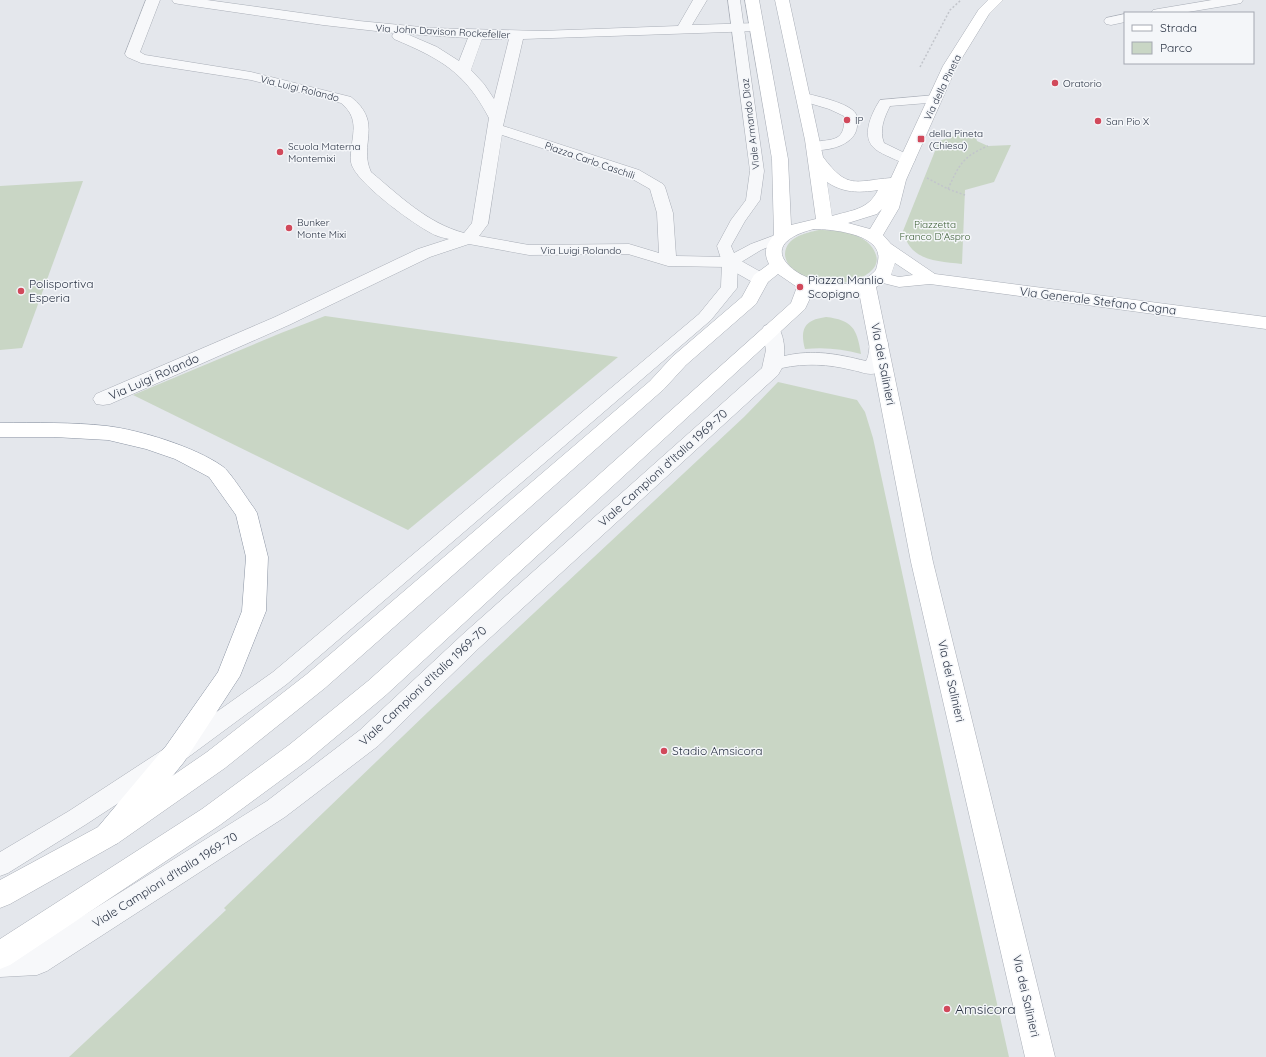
<svg xmlns="http://www.w3.org/2000/svg" width="1266" height="1057" font-family="Quicksand,sans-serif">
	<rect width="100%" height="100%" fill="#e4e7ec"/>
	<g fill="#c9d6c5">
		<path d="M975 134 977 141 988 146 1011 145 994 182 965 190 962 264C936 261 910 261 903 231L939 141 954 136Z"/>
		<polygon points="83,181 22,348 0,350 0,186"/>
		<path d="M819 230C839 230 869 233 876 255 878 260 876 266 873 269 854 290 811 286 792 268 788 265 785 259 785 254 786 237 805 233 819 230Z"/>
		<polygon points="325,316 618,357 408,530 133,395 281,333"/>
		<path d="M826 317C852 320 857 328 861 354 842 349 825 347 805 349 800 329 804 320 826 317Z"/>
		<polygon points="778,382 857,400 865,412 873,438 949,790 1009,1057 69,1057 226,910 224,908 428,712 744,417"/>
	</g>
	<g fill="none" stroke-linecap="round" stroke-linejoin="round">
		<g stroke="#a9aeb7" stroke-width="1">
			<g id="lane">
				<polygon points="728,0 740,0 764,171 760,200 745,221 731,246 734,253 751,244 783,232 788,233 790,236 788,239 761,250 738,264 737,288 711,320 287,684 183,761 85,825 8,873 0,876 0,852 69,811 167,747 273,672 699,314 721,287 722,262 717,246 731,220 746,200 750,171"/>
				<path d="M804 93C816 96 850 103 856 114 857 116 857 120 857 123 859 145 826 153 809 149L807 146 809 143C829 138 846 145 844 116L829 109 799 100 798 97 799 94Z"/>
				<path d="M935 95 940 96 941 99 940 102 890 106C884 118 879 130 884 143L913 157 915 160 913 163 908 164 903 163C895 159 878 153 873 147 861 134 873 111 880 100Z"/>
			</g>
		</g>
		<g stroke="#a9aeb7" stroke-width="1">
			<g id="street">
				<path d="M146 0H160L140 52 145 55 251 72 351 97C384 123 358 144 371 172 400 196 427 223 464 233L472 223 489 118C465 72 441 59 394 39L392 36 394 33 323 25 179 4 174 3 172 0H207L359 21 431 28 540 31 678 26 693 0H707L692 25 757 23 762 24 764 27 762 30 757 31 523 39 503 126 639 170 663 184 665 187 673 213 676 256 730 257 736 258 766 275 769 279 766 283 760 284 754 283 726 267 668 266 628 254 529 255 469 244 430 257 289 325 110 404 103 405 96 404 93 399 96 394 275 317 418 249 449 239C445 238 439 237 435 235 417 227 353 181 351 162 349 139 363 121 341 103L251 80 141 63 127 57 125 54ZM407 34 468 38 459 61 437 47ZM482 39H509L494 99 484 84 471 70ZM502 135 627 176 650 189 657 213 659 253 629 244 529 245 479 236 488 224Z"/>
				<polygon points="1212,0 1243,0 1241,3 1236,4 1182,13 1151,13 1153,10 1158,9"/>
				<polygon points="1125,14 1125,22 1111,25 1106,24 1104,21 1106,18"/>
				<path d="M771 324 778 326C783 335 785 345 784 356 814 349 837 354 866 361 870 355 868 346 872 339L879 337 886 339 888 343C887 354 887 367 876 373 869 376 859 371 852 370 828 364 805 363 782 368L778 375 479 648 378 746 285 817 47 971 37 975 0 977V949L33 947 267 801 360 730 463 634 762 368 766 350 762 330 764 326Z"/>
			</g>
		</g>
		<g stroke="#a9aeb7" stroke-width="1">
			<path id="secondary" d="M745 0H759L788 159 791 225 816 219 805 140 775 0H789L823 157C848 190 854 181 891 178L943 66 979 9 988 0H1003L989 14 957 66 906 180 899 208 883 235 891 244 935 274 1266 317V329L930 284 899 287 883 283 876 287 933 562 1055 1057H1025L911 562 859 292 831 294 813 292 805 309 386 695 307 761 220 825 10 965 0 969V939L202 809 289 745 368 681 791 303 797 287 778 274 768 282 756 304 686 365 664 389 325 688 225 768 118 843 10 904 0 908V880L98 827 207 752 307 674 650 381 672 357 742 297 754 275 769 264C763 252 766 245 774 235L772 159ZM827 182C843 193 859 193 878 190 868 210 852 210 832 216ZM882 209 870 229 848 223 877 214ZM814 229C831 229 884 234 878 261 877 265 877 270 874 272 855 293 801 284 785 261 772 242 801 232 814 229ZM895 263 913 275 899 277 891 275Z"/>
		</g>
		<g stroke="#8b94a3" stroke-width="1">
			<path id="highway" d="M0 423C36 423 72 422 107 426 140 430 195 447 222 466 230 471 247 499 254 508L257 513 268 557 266 611 240 676 184 762 118 843 108 847 98 843 94 835 98 827 166 746 218 672 242 611 246 557 236 515 209 477 175 459 146 449 108 440 54 437H0Z"/>
		</g>
		<g stroke="#c2c5cb" stroke-width="1.5" stroke-dasharray="2 2" stroke-linecap="butt">
			<polyline points="920,67 950,10 961,0"/>
			<polyline points="927,178 948,189 965,195"/>
			<path d="M948 189C959 165 963 156 988 146"/>
		</g>
		<use href="#lane" fill="#f7f8fa" fill-rule="evenodd"/>
		<use href="#street" fill="#f7f8fa" fill-rule="evenodd"/>
		<use href="#secondary" fill="#fff" fill-rule="evenodd"/>
		<use href="#highway" fill="#fff" fill-rule="evenodd"/>
	</g>
	<g fill="#d1495b" stroke="#f4f6f9" stroke-width="1.5">
		<circle cx="1055" cy="83" r="4"/>
		<circle cx="847" cy="120" r="4"/>
		<circle cx="1098" cy="121" r="4"/>
		<rect x="917" y="135" width="8" height="8" rx="2"/>
		<circle cx="280" cy="152" r="4"/>
		<circle cx="289" cy="228" r="4"/>
		<circle cx="800" cy="287" r="4"/>
		<circle cx="21" cy="291" r="4"/>
		<circle cx="664" cy="751" r="4"/>
		<circle cx="947" cy="1009" r="4"/>
	</g>
	<g text-anchor="middle" stroke-width="3" stroke-linejoin="round" paint-order="stroke">
		<g font-size="10" fill="#2b3445" stroke="#f4f6f9">
			<text transform="translate(443 31) rotate(3)" y="4">Via John Davison Rockefeller</text>
			<text transform="translate(942 87) rotate(-64)" y="4">Via della Pineta</text>
			<text transform="translate(300 88) rotate(14)" y="4">Via Luigi Rolando</text>
			<text transform="translate(750 124) rotate(-97)" y="4">Viale Armando Diaz</text>
			<text transform="translate(590 160) rotate(19)" y="4">Piazza Carlo Caschili</text>
			<text x="581" y="254">Via Luigi Rolando</text>
		</g>
		<g font-size="10" fill="#2b3445" stroke="#f4f6f9" text-anchor="start">
			<text x="1063" y="87">Oratorio</text>
			<text x="855" y="124">IP</text>
			<text x="1106" y="125">San Pio X</text>
			<text x="929" y="137">della Pineta<tspan x="929" dy="12">(Chiesa)</tspan></text>
			<text x="288" y="150">Scuola Materna<tspan x="288" dy="12">Montemixi</tspan></text>
			<text x="297" y="226">Bunker<tspan x="297" dy="12">Monte Mixi</tspan></text>
		</g>
		<g font-size="10" fill="#3f6138" stroke="#f4f6f9">
			<text x="935" y="228">Piazzetta<tspan x="935" dy="12">Franco D'Aspro</tspan></text>
		</g>
		<g font-size="12" fill="#2b3445" stroke="#f4f6f9" text-anchor="start">
			<text x="808" y="284">Piazza Manlio<tspan x="808" dy="14">Scopigno</tspan></text>
			<text x="29" y="288">Polisportiva<tspan x="29" dy="14">Esperia</tspan></text>
			<text x="672" y="755">Stadio Amsicora</text>
		</g>
		<g font-size="12" fill="#2b3445" stroke="#f4f6f9">
			<text transform="translate(1098 301) rotate(7)" y="4">Via Generale Stefano Cagna</text>
			<text transform="translate(883 364) rotate(79)" y="4">Via dei Salinieri</text>
			<text transform="translate(154 377) rotate(-24)" y="4">Via Luigi Rolando</text>
			<text transform="translate(663 468) rotate(-42)" y="4">Viale Campioni d'Italia 1969-70</text>
			<text transform="translate(951 681) rotate(77)" y="4">Via dei Salinieri</text>
			<text transform="translate(423 686) rotate(-43)" y="4">Viale Campioni d'Italia 1969-70</text>
			<text transform="translate(165 880) rotate(-32)" y="4">Viale Campioni d'Italia 1969-70</text>
			<text transform="translate(1026 996) rotate(77)" y="4">Via dei Salinieri</text>
		</g>
		<g font-size="14" fill="#2b3445" stroke="#f4f6f9" text-anchor="start">
			<text x="955" y="1014">Amsicora</text>
		</g>
	</g>
	<rect x="1124" y="12" width="130" height="52" fill="#f4f6f9" stroke="#a4a8b1"/>
	<rect x="1132" y="25" width="20" height="6" fill="#ffffff" stroke="#a4a8b1"/>
	<text x="1160" y="32" font-size="12" fill="#2b3445">Strada</text>
	<rect x="1132" y="42" width="20" height="12" fill="#c9d6c5" stroke="#a4a8b1"/>
	<text x="1160" y="52" font-size="12" fill="#2b3445">Parco</text>
</svg>
